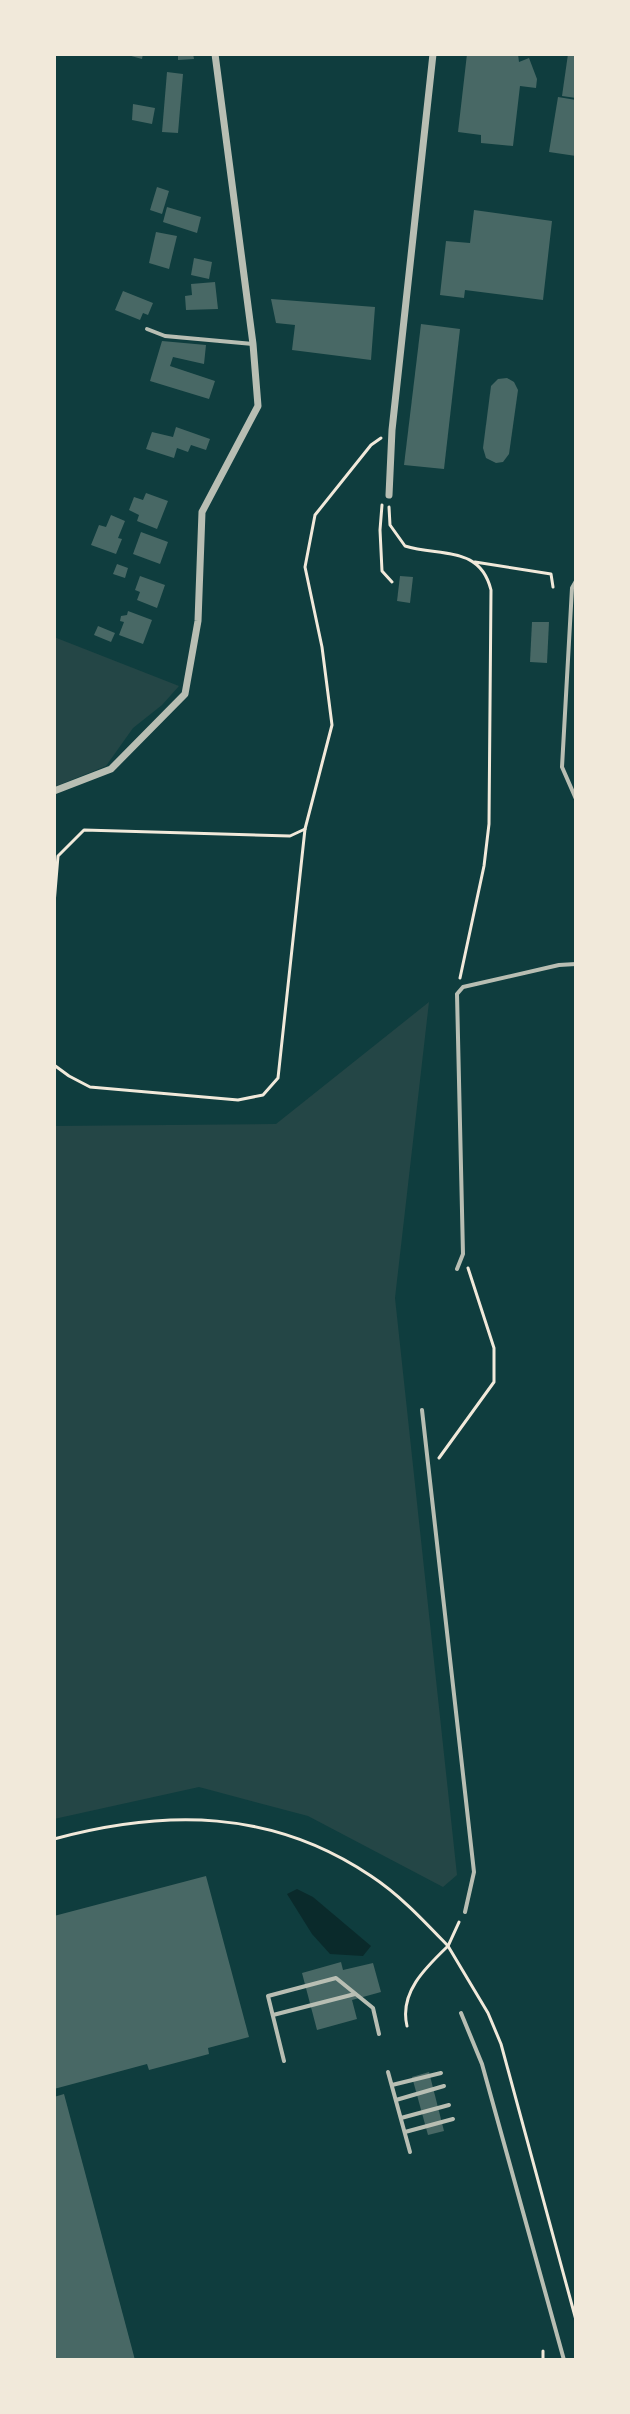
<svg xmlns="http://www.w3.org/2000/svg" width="630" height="2414" font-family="Helvetica,sans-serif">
	<rect width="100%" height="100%" fill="#0f3d3e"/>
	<g fill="#244646">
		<polygon points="54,637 179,686 162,705 133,728 106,766 54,787"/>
		<polygon points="429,1002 395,1298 457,1875 443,1887 308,1816 199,1787 54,1819 54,1126 276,1124"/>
	</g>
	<polygon fill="#0a2a2b" points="297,1889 313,1897 371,1946 363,1956 330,1954 312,1934 287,1894"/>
	<g fill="#486865">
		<polygon points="124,54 143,54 142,59"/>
		<polygon points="178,54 193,54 194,59 178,60"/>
		<polygon points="467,54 518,54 519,62 529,58 537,79 536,88 520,86 513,146 481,143 481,135 458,132"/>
		<polygon points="568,54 576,54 576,98 562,96"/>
		<polygon points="167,72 183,74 178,133 162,132"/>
		<polygon points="558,97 576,100 576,156 549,152"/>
		<polygon points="133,104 155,108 152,124 132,120"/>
		<polygon points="157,187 169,191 162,214 150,210"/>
		<polygon points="167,207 201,217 197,233 163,222"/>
		<polygon points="474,210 552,221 543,300 465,290 464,298 440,295 446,241 470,243"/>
		<polygon points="156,232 177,236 169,269 149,263"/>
		<polygon points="194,258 212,262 209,279 191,275"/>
		<polygon points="215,282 218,309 186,310 185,296 192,295 191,284"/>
		<polygon points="123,291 153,303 148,315 143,313 140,320 115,310"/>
		<polygon points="271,299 375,307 371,360 292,350 295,325 276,323"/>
		<polygon points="421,324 460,329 444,469 404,465"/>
		<polygon points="162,341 206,345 204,364 173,357 170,366 215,381 209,399 150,381"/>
		<polygon points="507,378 514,382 518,390 509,454 503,462 496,463 486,458 483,448 491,386 498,379"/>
		<polygon points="176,427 210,439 206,450 191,445 188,452 177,448 174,458 146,449 152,432 173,437"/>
		<polygon points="146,493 168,501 157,529 137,521 139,515 129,510 134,497 143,500"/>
		<polygon points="111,515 125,521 118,538 122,539 116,554 91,545 99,525 106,527"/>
		<polygon points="141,532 168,542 160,564 133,554"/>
		<polygon points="117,564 128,568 125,578 113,574"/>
		<polygon points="140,576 165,585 157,608 137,600 140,592 135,590"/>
		<polygon points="400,576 413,577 410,603 397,601"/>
		<polygon points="128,611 152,620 143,644 119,635 124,622 120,621 121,616 127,615"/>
		<polygon points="532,622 549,622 547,663 530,662"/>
		<polygon points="98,626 115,633 111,642 94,635"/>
		<polygon points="206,1876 249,2037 208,2048 209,2054 149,2070 147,2064 54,2089 54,1916"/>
		<polygon points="341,1962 343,1970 373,1963 381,1992 352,2000 357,2019 317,2030 302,1973"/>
		<polygon points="429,2072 444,2131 428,2135 412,2077"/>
		<polygon points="64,2094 83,2165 135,2360 54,2360 54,2097"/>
	</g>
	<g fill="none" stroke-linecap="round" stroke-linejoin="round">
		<g stroke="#f1e9da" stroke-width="3">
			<polyline points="382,505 380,530 382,571 392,582"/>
			<path d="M389 507 390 525 405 546C440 557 480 545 491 590L489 824 484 866 460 978"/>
			<polyline points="475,562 551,574 553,587"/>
			<polyline points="54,904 58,856 84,830 290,836 305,829"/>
			<polyline points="54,1065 69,1076 90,1087 238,1100 263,1095 278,1078 305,829 332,725 322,647 305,567 315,515 371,445 381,438"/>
			<polyline points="439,1458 494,1382 494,1348 468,1268"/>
			<path d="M54 1839C165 1809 272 1809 371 1876 400 1895 424 1921 448 1946 425 1968 399 1993 407 2026"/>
			<polyline points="459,1922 448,1946 488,2013 501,2044 576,2320"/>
			<polyline points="543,2360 543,2351"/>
		</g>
		<g stroke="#b8beb3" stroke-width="4">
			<polyline points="147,329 165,336 253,344"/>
			<polyline points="576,581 572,588 562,767 576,799"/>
			<polyline points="457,1269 463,1254 457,994 463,987 559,965 576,964"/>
			<polyline points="422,1410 474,1872 465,1912"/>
			<polyline points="461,2013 482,2064 564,2360"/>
			<polyline points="273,2015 355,1994"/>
			<polyline points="284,2061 268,1996 336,1978 373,2008 379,2034"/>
			<polyline points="388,2072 410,2152"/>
			<polyline points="392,2085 441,2073"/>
			<polyline points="396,2100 444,2086"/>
			<polyline points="401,2118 449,2105"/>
			<polyline points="405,2132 453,2119"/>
		</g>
		<g stroke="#b8beb3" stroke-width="7">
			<polyline points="389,495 392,430 433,54"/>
			<polyline points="54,791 111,769 185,694 198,621 202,512 258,406 253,344 215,54"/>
		</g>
	</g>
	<rect width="630" height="2414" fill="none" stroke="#f1e9da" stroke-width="112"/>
</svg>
